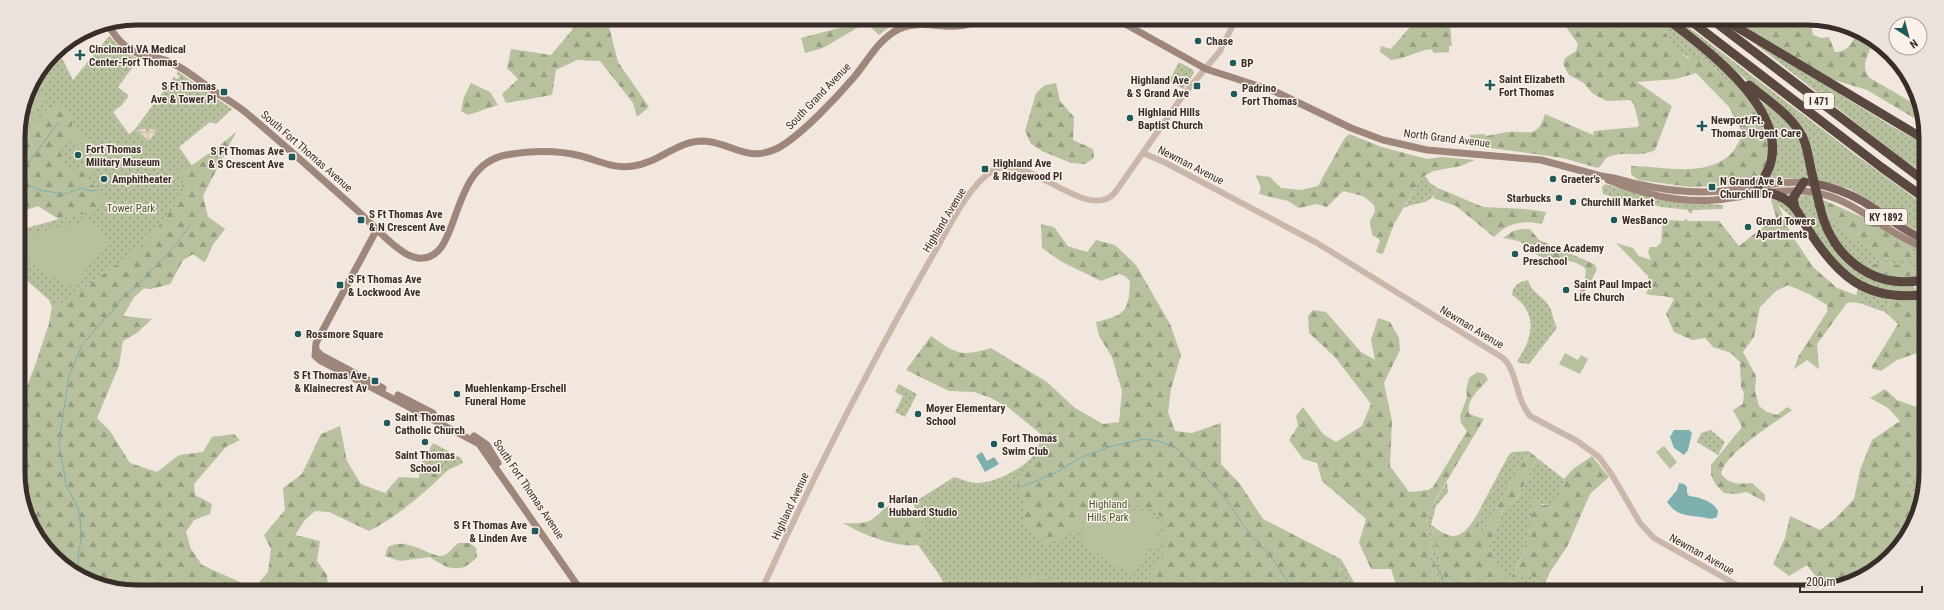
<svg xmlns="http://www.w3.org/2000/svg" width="1944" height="610" font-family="'Roboto Condensed',sans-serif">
	<defs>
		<pattern id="grass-dots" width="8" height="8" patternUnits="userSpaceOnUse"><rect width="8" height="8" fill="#b7c19d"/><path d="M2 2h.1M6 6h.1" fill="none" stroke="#969d80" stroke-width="1.8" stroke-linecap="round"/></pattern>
		<pattern id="forest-firs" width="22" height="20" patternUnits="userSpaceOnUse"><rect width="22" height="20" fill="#b7c19d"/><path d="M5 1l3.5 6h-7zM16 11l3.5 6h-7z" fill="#969d80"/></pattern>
		<pattern id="plaza-grid" width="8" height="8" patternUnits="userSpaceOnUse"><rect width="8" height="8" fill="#ead8c5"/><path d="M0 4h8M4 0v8" fill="none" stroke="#c9baa9"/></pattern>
	</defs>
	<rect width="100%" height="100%" fill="#f2e7de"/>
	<g fill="url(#grass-dots)">
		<polygon points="1658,22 1665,22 1727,73 1752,101 1736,89 1714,68 1679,53"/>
		<polygon points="1675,22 1682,22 1857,156 1923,204 1923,233 1911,228 1852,190 1816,179 1814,164 1786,112"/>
		<polygon points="109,36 125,52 139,59 118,87 129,96 122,105 113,112 129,134 135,129 174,77 177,79 180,76 177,74 177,71 232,109 216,124 210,122 179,147 195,170 208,217 225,229 213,244 206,260 204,262 193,254 183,260 170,284 150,289 144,288 134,297 123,316 107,325 71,572 48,552 20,496 20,405 35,366 49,324 52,308 49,300 24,278 19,263 19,237 27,228 59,219 38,206 19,212 18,129 27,91 53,53 58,50 73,80"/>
		<polygon points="1745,36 1888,124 1924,144 1923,173 1901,158"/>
		<polygon points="1179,62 1193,70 1194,73 1183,89 1169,81"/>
		<path d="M1759 100C1767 106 1777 111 1784 119 1800 134 1805 158 1811 179L1792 178 1766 180C1784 151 1774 127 1759 100Z"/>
		<path d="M1425 176 1430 183 1438 188C1428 208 1420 200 1404 208L1421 178Z"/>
		<polygon points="1605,184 1650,198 1669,201 1723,205 1723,209 1693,210 1692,213 1689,213 1688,210 1662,207 1628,199 1626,197 1624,200 1603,194 1602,187"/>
		<polygon points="1814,194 1825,234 1834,248 1853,267 1913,285 1902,288 1872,288 1857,281 1830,259 1796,204 1797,196"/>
		<polygon points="1776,200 1786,202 1799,224 1779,206"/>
		<path d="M1824 210 1838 221 1849 234 1881 258 1922 261 1923 259V269L1883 262 1866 266 1923 272V277C1889 284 1854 267 1835 239 1830 231 1827 219 1824 210Z"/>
		<polygon points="1910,245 1923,251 1923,258 1911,255"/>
		<path d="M1528 280C1531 293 1547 298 1551 310 1553 317 1554 322 1557 328L1529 364 1519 363 1517 361C1533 338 1539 313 1512 295 1513 285 1519 282 1528 280Z"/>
		<polygon points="1858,289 1882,298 1891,300 1885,312 1862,304 1856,295"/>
		<polygon points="899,384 917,394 905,417 895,412 903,396 895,392"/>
		<polygon points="1711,430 1725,442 1718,455 1697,442 1701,433"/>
		<path d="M1043 436 1303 591 947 590 938 573 918 545 926 532 913 503 954 477C961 479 970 483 978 483 996 483 1043 461 1039 439Z"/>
		<path d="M433 443 461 458 463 463 448 470 419 478C419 474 424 454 425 453L427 454Z"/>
		<polygon points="1529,451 1483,532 1478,528 1482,505 1508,456 1512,452"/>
		<path d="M1537 458 1564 479 1562 493 1552 506 1533 502C1531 534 1524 556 1508 583L1488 548 1503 510 1519 495Z"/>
		<polygon points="1920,474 1922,474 1922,500 1911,495 1908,487 1912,480"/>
		<polygon points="1447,482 1448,492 1436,506 1431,525 1447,591 1440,591 1426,519 1430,509"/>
		<polygon points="1341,559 1359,591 1331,591 1340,576"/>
		<polygon points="1529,575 1536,578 1533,591 1512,591 1521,576"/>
	</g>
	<g fill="url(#forest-firs)">
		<polygon points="574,19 607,19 618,62 649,107 637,117 633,103 600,61 577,60 556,70 552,95 506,103 502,94 518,79 507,68 511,49 551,55 572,30"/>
		<polygon points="859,20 905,20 896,22 879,35 868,25 862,25 823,48 805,53 801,38 839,28"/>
		<path d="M1412 21H1467V23L1450 25 1452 46H1449V52L1434 53 1431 49C1416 51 1406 59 1391 60L1380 52 1381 46 1391 49 1410 27Z"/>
		<path d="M1562 21 1658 22 1679 53 1688 58 1703 59 1752 101 1758 110 1769 146 1763 175H1759L1736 185 1690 187 1638 180 1631 174V166C1663 166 1703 178 1730 155 1735 150 1739 141 1743 134L1729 107 1696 73 1676 79 1637 82 1672 106 1655 150C1639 158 1627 151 1611 156 1603 158 1603 165 1598 168L1563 158 1491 148 1472 142 1470 135 1484 134 1486 136C1493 135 1501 133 1508 132 1528 130 1537 140 1545 114L1593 135 1594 131 1637 127 1639 125 1634 104 1630 100 1606 101 1592 93 1584 83 1569 75 1563 64 1565 58 1576 51 1578 44Z"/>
		<path d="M1736 22H1811L1813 35 1821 38 1829 37 1835 52C1849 52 1853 41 1858 31L1873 38 1875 40C1869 52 1859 67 1870 78L1920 107 1924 114V124L1867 90 1831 79Z"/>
		<polygon points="471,83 490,92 498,105 468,115 461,111 464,97"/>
		<polygon points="1056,83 1060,101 1074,117 1073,140 1093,149 1094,158 1085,164 1071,163 1042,151 1031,144 1025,131 1036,93 1045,85"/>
		<path d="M55 104 68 109 73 116C71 133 71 136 58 148L69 171 83 168 93 169 83 178 94 186 101 188 98 196 109 202 84 214 59 219 38 206 19 212 18 137 51 105Z"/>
		<polygon points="236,132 203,196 208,217 225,229 213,244 206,260 204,262 193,254 183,260 170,284 150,289 144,288 134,297 123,316 152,319 137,333 123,341 119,366 97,418 110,431 130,463 157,472 179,455 203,452 212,437 234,434 240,440 226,447 194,484 195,495 212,504 210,514 194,520 186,532 191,549 202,565 253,588 106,588 71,572 48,552 20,496 20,405 35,366 49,324 52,308 77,293 142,247 177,203 183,190 181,173 215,149"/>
		<polygon points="1349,134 1382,147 1427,159 1442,157 1475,160 1461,166 1433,171 1421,178 1394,224 1383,254 1376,252 1380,240 1372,235 1370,221 1375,211 1374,205 1363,196 1343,191 1327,207 1317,204 1299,208 1288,201 1259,194 1261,186 1255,175 1270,177 1281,188 1301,190 1318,186 1344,139"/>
		<path d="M1438 188 1483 207 1525 209 1546 212 1542 224C1523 220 1508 222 1494 237L1456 206 1433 198Z"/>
		<path d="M1770 197 1776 200 1791 234 1813 267 1837 288 1856 295 1862 304 1853 302 1847 303 1817 344 1819 369 1807 360 1794 369 1798 357 1827 312V305L1809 294 1788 285 1776 291 1760 307 1754 337 1743 352 1756 376 1755 391 1759 406 1767 412 1777 415 1787 407 1792 410C1775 423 1725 453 1721 474 1730 485 1739 484 1752 483L1765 495V502L1747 492 1735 494 1724 493 1716 485 1711 475V465L1742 427 1733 410 1743 404 1744 393 1741 387 1740 362 1731 353 1713 347 1705 338 1692 340 1674 332 1666 314 1674 299C1662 294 1656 297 1646 294L1649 287 1648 276 1616 243 1633 248 1639 256 1651 260 1648 252 1650 247H1657L1661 242 1663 218 1669 220 1684 221 1685 219H1687V221H1719L1739 246 1776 217Z"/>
		<polygon points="1821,199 1873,222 1910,245 1911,255 1923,258 1922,261 1914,262 1881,258 1849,234 1838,221 1824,210"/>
		<path d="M1041 224 1054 227 1068 246 1087 252 1096 240 1115 245 1136 265 1170 324 1181 355 1171 389 1168 412 1175 431 1192 433 1221 423V464L1240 484 1263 519 1341 559 1340 576 1331 591 1155 590 1148 577 1162 559 1165 519 1143 505 1090 509 1078 529 1047 545C1031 532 1019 523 1026 502L1017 487 1020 478 1045 448 1043 436 1009 408 991 398 974 392 949 391 906 370 931 336C956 354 961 357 991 348L1047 382 1075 408 1103 424 1119 422 1122 391 1112 357 1099 336 1096 322C1125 315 1129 312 1130 281L1125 276 1119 274 1101 281 1062 262 1042 248Z"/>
		<path d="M1521 229H1530L1539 240 1594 264 1597 269C1591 282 1585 293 1575 304L1585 279 1586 269C1570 253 1539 267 1529 246L1518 241 1503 238 1513 231Z"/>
		<path d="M1883 262 1923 269V272C1906 282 1881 275 1865 266Z"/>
		<polygon points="1913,285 1916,290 1923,289 1923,293 1911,294 1872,288 1902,288"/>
		<polygon points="1891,300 1923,301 1923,351 1897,360 1881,371 1871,368 1898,324 1885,312"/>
		<path d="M1313 310 1326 312 1361 352 1375 360 1371 340 1378 318 1390 322 1399 338 1400 350 1384 383 1392 421 1390 466 1409 492 1428 490 1433 487 1467 431 1461 423 1460 416 1467 397 1466 390 1469 378 1477 372 1485 374 1488 380C1479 389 1466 400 1469 414L1484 419 1430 509 1426 519 1440 591H1398L1391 569H1371L1359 543 1366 519 1322 481 1317 463 1303 459 1289 440 1298 426 1296 416 1303 407 1323 434 1336 442 1362 426 1371 404 1335 357 1309 333 1308 316Z"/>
		<polygon points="1885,389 1897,400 1922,409 1922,474 1912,480 1908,487 1911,495 1922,500 1922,504 1906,539 1880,567 1852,583 1809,592 1816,577 1807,565 1789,576 1773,564 1785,538 1790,516 1820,530 1835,519 1854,499 1860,470 1872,440 1900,421 1888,408 1870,398"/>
		<path d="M340 426 347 461 361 484 385 493 399 477 419 478 448 470C424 493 399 516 369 531L329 512 315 511 305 520 295 535 320 541 317 561 327 575 328 588H254L268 572 271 549 264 535 285 510 283 488 302 474 321 434Z"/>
		<path d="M1529 451 1537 458 1519 495 1503 510 1488 548 1508 582C1524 559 1531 531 1532 502L1536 500 1542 505H1552L1562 493 1564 479 1573 469 1592 456 1609 477 1590 494 1567 547 1550 572 1542 591H1533L1536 578 1529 575 1521 577 1512 591H1447L1431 525C1436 528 1442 533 1448 535 1464 541 1476 517 1482 505L1478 528 1483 532Z"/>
		<path d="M889 506 919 516 926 532 918 545C896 548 861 534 843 523 853 523 866 525 874 518 880 514 882 509 889 506Z"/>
		<path d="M459 543H470L476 548 477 557C461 575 447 569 430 557L400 561 385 556 388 547C410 535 432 561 445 555 449 553 454 546 459 543Z"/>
		<polygon points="1037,575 1065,584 1078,590 987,590"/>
	</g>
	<g fill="#b7c19d">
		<polygon points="32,83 47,99 33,112 36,115 22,129 19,126 27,91"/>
		<polygon points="76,125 79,131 98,145 95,150 90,152 68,137 73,127"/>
		<path d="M89 220 97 224 107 242 75 284 69 286C61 281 36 269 31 263 25 255 21 242 29 235Z"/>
		<polygon points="1565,353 1578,360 1581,355 1588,359 1580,374 1559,364"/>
		<polygon points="1664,446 1677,462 1670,469 1656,452"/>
		<path d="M1145 510 1162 522 1156 537 1157 535 1163 538 1155 550 1150 547 1134 573 1130 574 1085 546C1078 531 1084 524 1092 511Z"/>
	</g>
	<polygon fill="url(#plaza-grid)" points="139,129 146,129 146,131 149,131 149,129 157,130 149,141 138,131 135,132"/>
	<g fill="#7dafaf">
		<polygon points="1674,430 1689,430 1692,433 1688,450 1684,455 1674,448 1670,437"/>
		<polygon points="982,452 987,461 994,457 999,464 985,472 976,456"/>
		<path d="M1679 483 1684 484 1687 487V493L1689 496C1699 497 1713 501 1718 511L1717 517C1711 520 1708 518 1701 517 1686 515 1677 516 1667 502L1677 490Z"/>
	</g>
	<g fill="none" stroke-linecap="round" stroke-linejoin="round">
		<g stroke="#7dafaf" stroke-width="1">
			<polyline points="18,170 29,162 58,123"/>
			<polyline points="19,189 32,186 39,190 64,194 82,188 91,191 98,190"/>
			<polyline points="1022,487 1055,473 1080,458 1109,447 1143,439 1158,441 1176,448 1200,471 1225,498 1246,529 1274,561 1294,591"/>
			<polyline points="1430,558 1442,575 1445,591"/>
			<polyline points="79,576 78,554 81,541 80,516 78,508 66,485 59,442 69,376 82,345 102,321 111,313 121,299 138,285 173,248 190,225"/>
		</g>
		<g stroke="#cbb7a9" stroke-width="6">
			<path d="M1143 153 1166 163 1317 243 1503 358C1518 372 1515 398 1530 416L1577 441 1599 457 1612 475 1640 523 1654 538 1749 592"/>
			<path d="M762 589C814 475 870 364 933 255 948 230 967 187 992 171 1022 151 1075 211 1106 199 1113 197 1117 190 1121 184L1184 94 1220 51 1235 21"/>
		</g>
		<g stroke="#9e867b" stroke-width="7">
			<path d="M1118 20 1206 69 1274 91 1351 128 1383 140 1427 150 1541 160 1601 176C1613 177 1625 181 1637 184 1659 189 1681 192 1704 192 1738 192 1771 181 1804 182"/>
			<path d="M108 24C117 41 129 53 148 56 157 58 166 59 174 64 188 71 201 82 214 91 226 99 239 106 250 116 287 147 323 180 359 212 372 224 385 239 399 249 404 253 411 257 418 258 463 263 446 166 506 155 529 151 558 150 581 156 600 161 613 169 633 166 659 163 676 141 703 141 731 142 746 163 776 149 799 138 838 96 855 76 868 60 880 38 899 29 924 17 954 35 978 20"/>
			<path d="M1608 180C1642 194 1679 203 1715 200 1747 197 1780 187 1812 192 1855 198 1884 233 1923 247"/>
			<polyline points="377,229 316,343 315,356 321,361 479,444 580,589"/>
			<polyline points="317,351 321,355 383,388"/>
			<polyline points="398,395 433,413"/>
			<polyline points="474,436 487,445 498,463"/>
		</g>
		<path stroke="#7a635a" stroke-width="8" d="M1809 182C1828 186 1845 191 1862 201 1883 213 1901 230 1923 239"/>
		<g stroke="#594740" stroke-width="9">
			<path d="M1671 22C1713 55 1809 125 1758 186"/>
			<polyline points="1692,22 1881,167 1923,197"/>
			<polyline points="1715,22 1923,180"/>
			<polyline points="1728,22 1924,139"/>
			<path d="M1749 85C1768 101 1792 115 1803 138 1808 149 1809 162 1812 174"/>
			<path d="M1769 193C1793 198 1797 211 1809 231 1838 276 1865 301 1923 295"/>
			<path d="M1820 207C1831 256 1872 290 1923 280"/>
			<polyline points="1795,208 1793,198 1804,182"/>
		</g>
		<polyline stroke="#594740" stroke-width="9" points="1812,174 1820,207"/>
	</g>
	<g fill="#1f5959" stroke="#faf2ea" stroke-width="1.5">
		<circle cx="1198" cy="41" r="4"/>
		<path d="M78 49h4v4h4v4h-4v4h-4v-4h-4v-4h4z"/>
		<circle cx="1233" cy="63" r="4"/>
		<path d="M1488 79h4v4h4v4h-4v4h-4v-4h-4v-4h4z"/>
		<rect x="1193" y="82" width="8" height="8" rx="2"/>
		<rect x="220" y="88" width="8" height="8" rx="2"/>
		<circle cx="1234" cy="94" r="4"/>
		<circle cx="1130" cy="118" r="4"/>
		<path d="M1700 120h4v4h4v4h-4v4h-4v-4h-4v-4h4z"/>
		<circle cx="78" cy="155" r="4"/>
		<rect x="288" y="153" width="8" height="8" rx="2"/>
		<rect x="981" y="165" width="8" height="8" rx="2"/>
		<circle cx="104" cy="179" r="4"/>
		<circle cx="1553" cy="179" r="4"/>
		<rect x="1708" y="183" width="8" height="8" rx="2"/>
		<circle cx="1559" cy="198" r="4"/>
		<circle cx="1573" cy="202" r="4"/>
		<rect x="357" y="216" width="8" height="8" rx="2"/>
		<circle cx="1614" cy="220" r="4"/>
		<circle cx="1748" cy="227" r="4"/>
		<circle cx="1515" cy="254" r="4"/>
		<rect x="336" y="281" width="8" height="8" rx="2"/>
		<circle cx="1566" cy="290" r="4"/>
		<circle cx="298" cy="334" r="4"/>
		<rect x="371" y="377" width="8" height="8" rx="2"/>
		<circle cx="457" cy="394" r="4"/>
		<circle cx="918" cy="414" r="4"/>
		<circle cx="387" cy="423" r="4"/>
		<circle cx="425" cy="442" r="4"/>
		<circle cx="994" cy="444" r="4"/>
		<circle cx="881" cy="505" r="4"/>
		<rect x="531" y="527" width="8" height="8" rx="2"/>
	</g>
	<g text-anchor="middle" stroke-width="3" stroke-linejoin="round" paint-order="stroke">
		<g fill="#faf2ea" stroke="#726863" stroke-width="1">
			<rect x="1804" y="93" width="30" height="16" rx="3"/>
			<rect x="1865" y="209" width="42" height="16" rx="3"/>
		</g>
		<g font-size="10" font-weight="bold" fill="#382d29">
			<text x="1819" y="105">I 471</text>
			<text x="1886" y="221">KY 1892</text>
		</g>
		<g font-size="11" font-weight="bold" fill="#382d29" stroke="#faf2ea" text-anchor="start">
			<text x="1206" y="45">Chase</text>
			<text x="89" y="53">Cincinnati VA Medical<tspan x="89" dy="13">Center-Fort Thomas</tspan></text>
			<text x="1241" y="67">BP</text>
			<text x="1499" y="83">Saint Elizabeth<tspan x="1499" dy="13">Fort Thomas</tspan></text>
			<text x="1189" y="84" text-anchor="end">Highland Ave<tspan x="1189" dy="13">&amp; S Grand Ave</tspan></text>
			<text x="216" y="90" text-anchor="end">S Ft Thomas<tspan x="216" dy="13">Ave &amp; Tower Pl</tspan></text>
			<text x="1242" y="92">Padrino<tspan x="1242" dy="13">Fort Thomas</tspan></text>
			<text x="1138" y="116">Highland Hills<tspan x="1138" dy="13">Baptist Church</tspan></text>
			<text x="1711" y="124">Newport/Ft.<tspan x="1711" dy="13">Thomas Urgent Care</tspan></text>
			<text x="86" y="153">Fort Thomas<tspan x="86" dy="13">Military Museum</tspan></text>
			<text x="284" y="155" text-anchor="end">S Ft Thomas Ave<tspan x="284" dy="13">&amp; S Crescent Ave</tspan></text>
			<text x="993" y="167">Highland Ave<tspan x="993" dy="13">&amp; Ridgewood Pl</tspan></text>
			<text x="112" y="183">Amphitheater</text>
			<text x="1561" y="183">Graeter's</text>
			<text x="1720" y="185">N Grand Ave &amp;<tspan x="1720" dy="13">Churchill Dr</tspan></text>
			<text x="1551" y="202" text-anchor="end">Starbucks</text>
			<text x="1581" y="206">Churchill Market</text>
			<text x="369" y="218">S Ft Thomas Ave<tspan x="369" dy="13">&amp; N Crescent Ave</tspan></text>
			<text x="1622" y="224">WesBanco</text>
			<text x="1756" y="225">Grand Towers<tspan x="1756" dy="13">Apartments</tspan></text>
			<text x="1523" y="252">Cadence Academy<tspan x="1523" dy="13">Preschool</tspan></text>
			<text x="348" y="283">S Ft Thomas Ave<tspan x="348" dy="13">&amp; Lockwood Ave</tspan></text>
			<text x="1574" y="288">Saint Paul Impact<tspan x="1574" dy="13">Life Church</tspan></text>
			<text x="306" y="338">Rossmore Square</text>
			<text x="367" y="379" text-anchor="end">S Ft Thomas Ave<tspan x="367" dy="13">&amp; Klainecrest Av</tspan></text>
			<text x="465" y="392">Muehlenkamp-Erschell<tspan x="465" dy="13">Funeral Home</tspan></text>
			<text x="926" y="412">Moyer Elementary<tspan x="926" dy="13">School</tspan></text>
			<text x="395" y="421">Saint Thomas<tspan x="395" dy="13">Catholic Church</tspan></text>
			<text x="1002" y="442">Fort Thomas<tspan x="1002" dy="13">Swim Club</tspan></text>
			<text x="425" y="459" text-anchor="middle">Saint Thomas<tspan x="425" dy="13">School</tspan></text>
			<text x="889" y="503">Harlan<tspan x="889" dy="13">Hubbard Studio</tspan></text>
			<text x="527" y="529" text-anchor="end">S Ft Thomas Ave<tspan x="527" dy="13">&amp; Linden Ave</tspan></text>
		</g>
		<g font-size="11" fill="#382d29" stroke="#faf2ea">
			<text transform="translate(818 96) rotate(-46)" y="4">South Grand Avenue</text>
			<text transform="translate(1447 138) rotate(7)" y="4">North Grand Avenue</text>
			<text transform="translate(307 151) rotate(41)" y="4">South Fort Thomas Avenue</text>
			<text transform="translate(1191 165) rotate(27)" y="4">Newman Avenue</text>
			<text transform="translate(944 220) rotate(-59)" y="4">Highland Avenue</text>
			<text transform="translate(1472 327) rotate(31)" y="4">Newman Avenue</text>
			<text transform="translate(529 489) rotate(56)" y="4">South Fort Thomas Avenue</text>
			<text transform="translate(790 506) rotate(-65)" y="4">Highland Avenue</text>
			<text transform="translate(1702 554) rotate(29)" y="4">Newman Avenue</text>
		</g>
		<g font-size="11" fill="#49562d" stroke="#faf2ea">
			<text x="131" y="212">Tower Park</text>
			<text x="1108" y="508">Highland<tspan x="1108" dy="13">Hills Park</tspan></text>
		</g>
	</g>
	<path d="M0 0H1944V610H0ZM137 25H1807A112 112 0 0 1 1919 137V473A112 112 0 0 1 1807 585H137A112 112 0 0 1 25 473V137A112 112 0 0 1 137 25Z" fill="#eae2db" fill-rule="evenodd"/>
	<path fill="none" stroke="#382d29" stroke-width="5" d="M137 25H1807A112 112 0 0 1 1919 137V473A112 112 0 0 1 1807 585H137A112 112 0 0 1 25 473V137A112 112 0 0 1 137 25Z"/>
	<g transform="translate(1908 36) rotate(144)"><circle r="19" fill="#faf2ea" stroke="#aca39d"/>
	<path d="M0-3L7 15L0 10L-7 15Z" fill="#1f5959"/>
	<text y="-6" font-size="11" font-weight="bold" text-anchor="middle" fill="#382d29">N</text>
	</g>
	<path d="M1800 586v6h122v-6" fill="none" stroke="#382d29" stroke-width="2"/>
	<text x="1806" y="586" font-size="12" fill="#382d29" stroke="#faf2ea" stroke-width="3" paint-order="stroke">200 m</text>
</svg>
